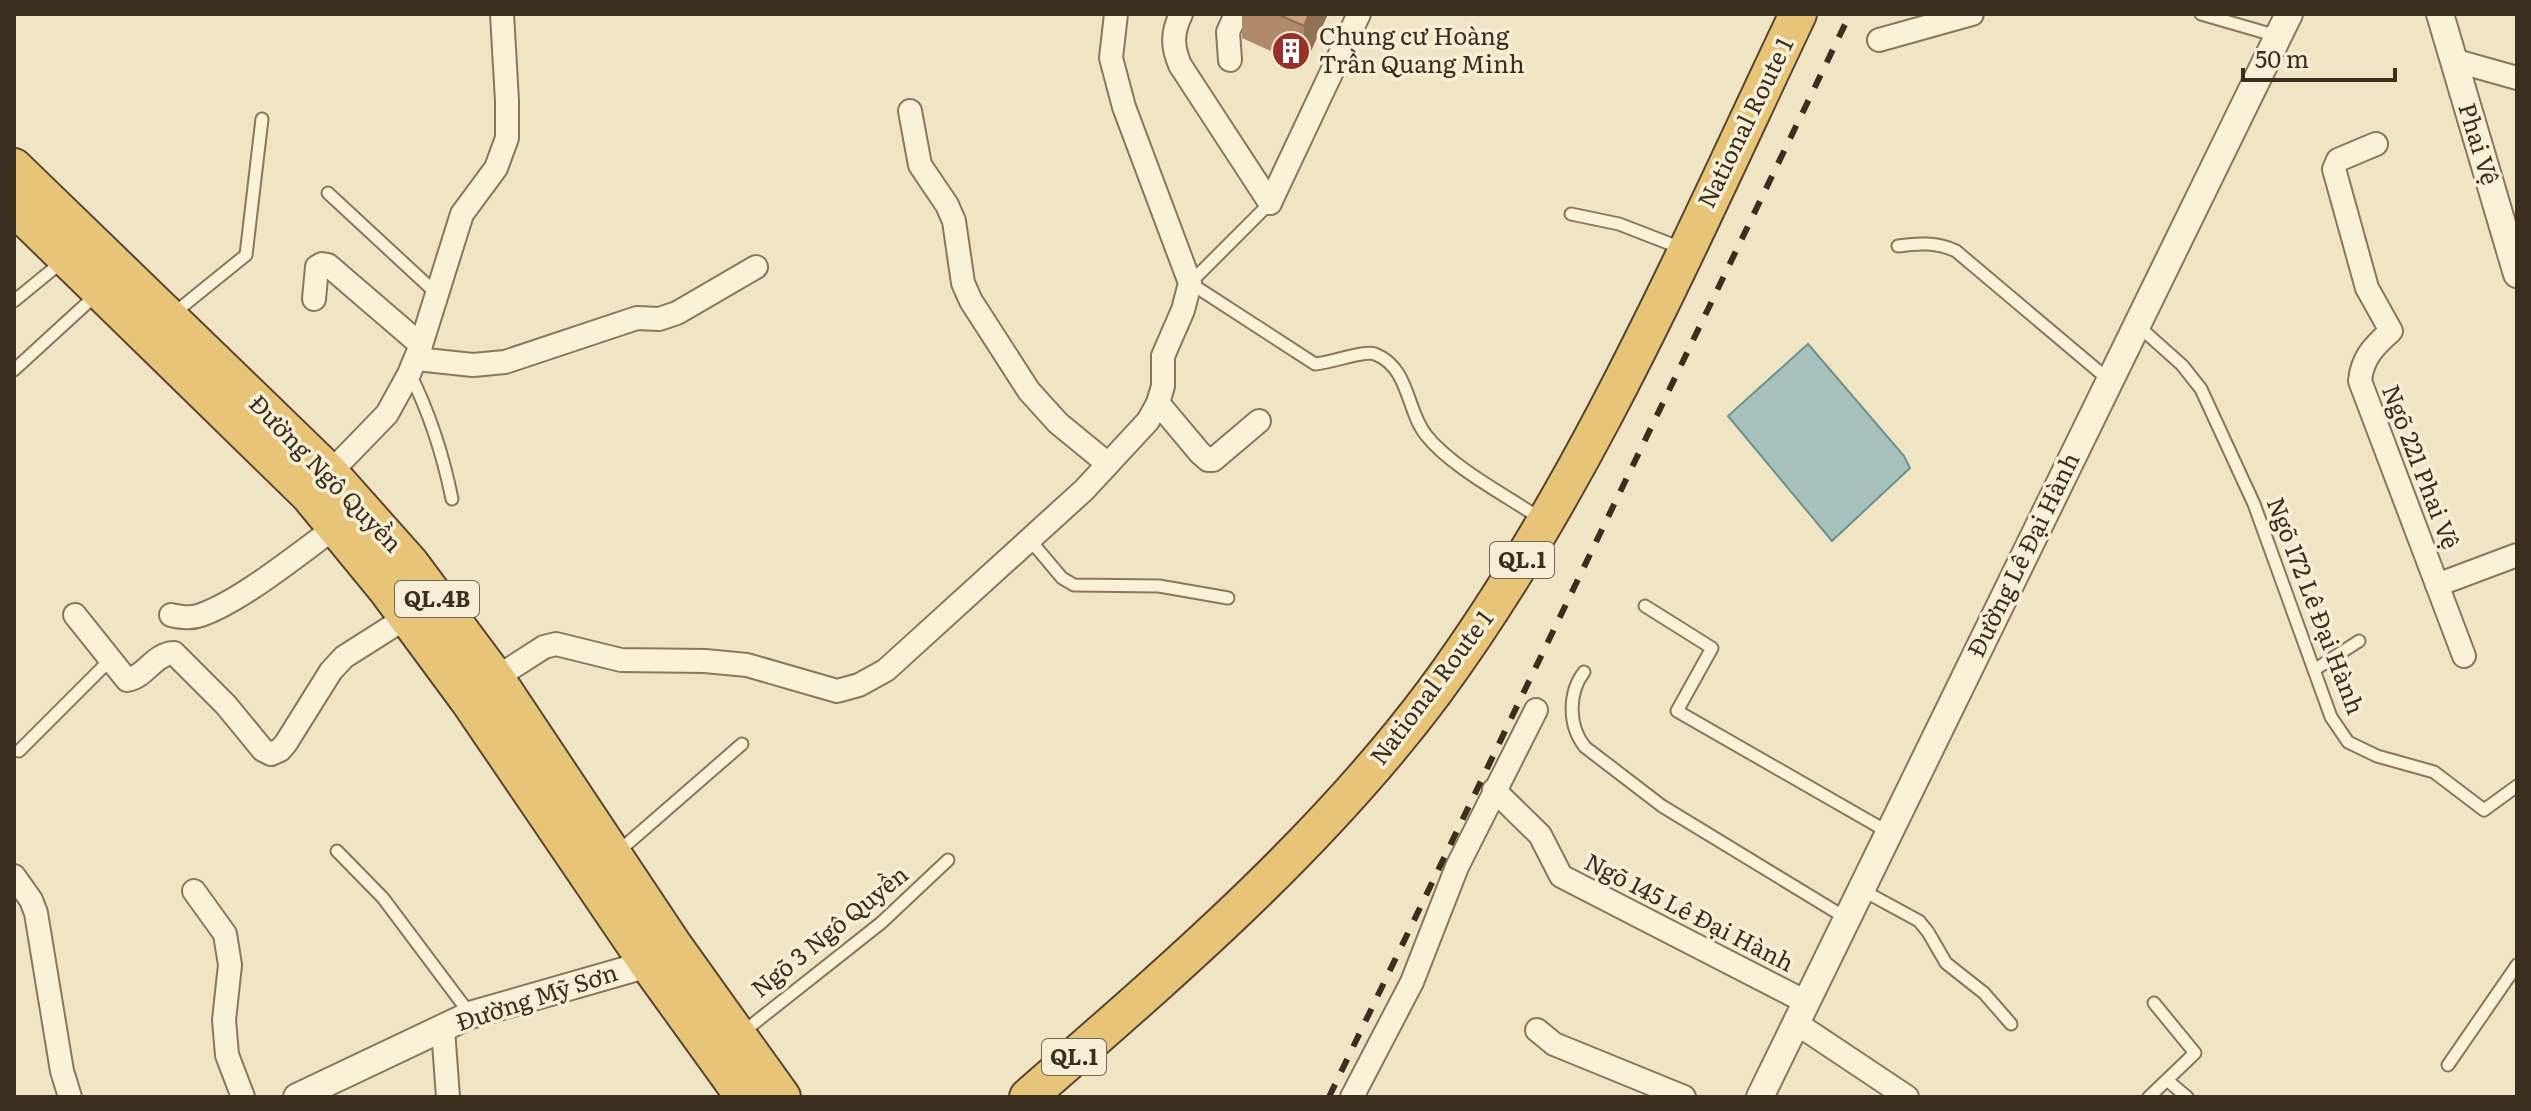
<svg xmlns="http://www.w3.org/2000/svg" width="2531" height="1111" font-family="Literata,serif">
	<rect width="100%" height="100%" fill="#efe5c5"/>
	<polygon fill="#a7c2bc" stroke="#6d918a" stroke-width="2" points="1808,344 1904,456 1910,468 1832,541 1728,416"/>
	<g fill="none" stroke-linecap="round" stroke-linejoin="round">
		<g stroke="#8a775b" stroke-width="15">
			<g id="service">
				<polyline points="2201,14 2277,36"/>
				<polyline points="328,193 437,294"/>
				<path d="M1270 203 1190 283 1315 364C1331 363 1364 350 1375 354 1410 368 1406 410 1426 435 1451 467 1507 496 1541 519"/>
				<polyline points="1571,214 1619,224 1681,248"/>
				<path d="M1898 246C1918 243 1937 242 1956 251L2109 380"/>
				<polyline points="14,301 63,261"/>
				<polyline points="173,314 246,255 262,119"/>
				<polyline points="2136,324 2182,365 2201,389 2254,504 2331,717 2348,742 2377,756 2434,772 2484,810 2517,786"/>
				<polyline points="14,370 97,294"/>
				<path d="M410 374C430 414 443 455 452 499"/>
				<polyline points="1030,540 1062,578 1074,585 1159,586 1228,598"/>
				<polyline points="1645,606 1712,648 1677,711 1888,832"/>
				<polyline points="2314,670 2359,641"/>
				<path d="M1584 672C1568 693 1568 726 1585 747L1662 806 1846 918"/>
				<polyline points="19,751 110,660"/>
				<polyline points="337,851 383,898 470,1014"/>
				<polyline points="619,851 742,744"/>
				<polyline points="1862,890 1919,921 1928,932 1946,963 1984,993 2011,1024"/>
				<polyline points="743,1032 881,923 948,860"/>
				<polyline points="2448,1065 2517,965"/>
				<polyline points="2168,1081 2187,1097"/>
				<polyline points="2149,1097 2195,1053 2154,1003"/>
			</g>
		</g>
		<g stroke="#8a775b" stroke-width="26">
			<g id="minor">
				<path d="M1181 14C1172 33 1172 46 1180 65L1270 203"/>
				<polyline points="1879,40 1972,14"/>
				<polyline points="1230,60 1228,32 1236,14"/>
				<polyline points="2453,60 2517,78"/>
				<polyline points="910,111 920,165 947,205 954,221 963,283 971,301 1029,391 1058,423 1108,464"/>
				<path d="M2376 144 2338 160 2334 169 2367 288 2391 331C2374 346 2362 358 2360 381L2464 656"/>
				<polyline points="1270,203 1359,14"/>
				<polyline points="314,299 317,267 322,264 328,265 421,345"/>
				<polyline points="416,359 473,365 505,362 637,318 659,319 677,313 756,267"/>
				<polyline points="1158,403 1200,453 1208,460 1213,460 1259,421"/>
				<polyline points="321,482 387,414 409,374 421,345 462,214 496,168 507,138 507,101 502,14"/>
				<polyline points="2437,585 2517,555"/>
				<path d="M75 615 127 680C146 677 153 654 174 653L226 705 263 750 271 754 280 750 286 743 331 671 344 657 407 617"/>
				<path d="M171 615C181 617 190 619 201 615 243 600 298 554 336 527"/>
				<polyline points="488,683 544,647 556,644 621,660 705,661 747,665 837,691 859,685 886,670 1084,490 1148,421 1158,403 1163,386 1163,356 1183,310 1190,283 1124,107 1111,58 1116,14"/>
				<polyline points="1494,790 1540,835 1561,876 1806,1002"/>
				<polyline points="14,876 31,900 36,913 62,1071 70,1097"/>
				<polyline points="194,891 225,934 230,965 224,1020 227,1055 243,1097"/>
				<polyline points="1796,1023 1907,1097"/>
				<polyline points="443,1029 448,1097"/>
				<polyline points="1537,1030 1554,1044 1684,1097"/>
				<polyline points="1352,1097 1412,982 1457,867 1536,710"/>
			</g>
		</g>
		<g stroke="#8a775b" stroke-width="30">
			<g id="tertiary">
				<polyline points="2440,14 2517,274"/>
				<polyline points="297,1097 470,1015 648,964"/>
				<polyline points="1760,1097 2289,14"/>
			</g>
		</g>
		<g stroke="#58452f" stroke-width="40">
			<g id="trunk">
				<polyline points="14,167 329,472 410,563 495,677 674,946 782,1097"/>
				<polyline points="14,207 309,495 387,590 469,701 648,964 744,1097"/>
				<path d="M1028 1097C1172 971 1319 846 1434 692 1585 487 1689 243 1798 14"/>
			</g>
		</g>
		<use href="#service" stroke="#f9f2d9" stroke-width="11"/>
		<use href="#minor" stroke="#f9f2d9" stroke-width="22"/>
		<use href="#tertiary" stroke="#f9f2d9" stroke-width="26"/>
		<use href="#trunk" stroke="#e8c479" stroke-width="36"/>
		<polyline stroke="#3a2e1f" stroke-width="6" stroke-dasharray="14 14" stroke-linecap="butt" points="1329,1097 1850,14"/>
	</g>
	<polygon fill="#b18b69" points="1242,14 1328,14 1304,66 1242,38"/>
	<polygon fill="#907155" points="1309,14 1328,14 1304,66 1304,26"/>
	<polygon fill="#cea27a" stroke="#907155" stroke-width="2" points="1277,14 1309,14 1304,26"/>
	<defs>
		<g id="building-disc" transform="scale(2)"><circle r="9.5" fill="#9a302a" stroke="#f6efd5"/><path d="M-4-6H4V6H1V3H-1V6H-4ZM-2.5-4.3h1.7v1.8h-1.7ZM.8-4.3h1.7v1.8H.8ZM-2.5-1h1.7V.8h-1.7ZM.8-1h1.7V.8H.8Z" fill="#fff"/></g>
	</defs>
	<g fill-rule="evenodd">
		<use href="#building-disc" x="1291" y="51"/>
	</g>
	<g text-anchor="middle" stroke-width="7" stroke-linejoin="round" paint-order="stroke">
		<g fill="#f6efd5" stroke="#726856" stroke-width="2">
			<rect x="1490" y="542" width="64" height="36" rx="6"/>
			<rect x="395" y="581" width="84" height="36" rx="6"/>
			<rect x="1042" y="1039" width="64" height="36" rx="6"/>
		</g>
		<g font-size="22" font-weight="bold" fill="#3a2e1f">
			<text x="1522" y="568">QL.1</text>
			<text x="437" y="607">QL.4B</text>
			<text x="1074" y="1065">QL.1</text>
		</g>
		<g font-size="24" fill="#3a2e1f" stroke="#f6efd5" text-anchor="start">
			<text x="1319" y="45">Chung cư Hoàng<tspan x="1319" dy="28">Trần Quang Minh</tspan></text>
		</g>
		<g font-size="24" fill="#3a2e1f" stroke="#f6efd5">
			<text transform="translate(1746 123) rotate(-64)" y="8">National Route 1</text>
			<text transform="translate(2478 144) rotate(73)" y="8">Phai Vệ</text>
			<text transform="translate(2420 467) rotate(69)" y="8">Ngõ 221 Phai Vệ</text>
			<text transform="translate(325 474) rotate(46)" y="8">Đường Ngô Quyền</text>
			<text transform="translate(2024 555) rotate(-64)" y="8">Đường Lê Đại Hành</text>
			<text transform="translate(2315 606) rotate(69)" y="8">Ngõ 172 Lê Đại Hành</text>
			<text transform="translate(1432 688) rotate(-53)" y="8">National Route 1</text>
			<text transform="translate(1689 913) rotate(27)" y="8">Ngõ 145 Lê Đại Hành</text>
			<text transform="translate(830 932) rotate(-39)" y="8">Ngõ 3 Ngô Quyền</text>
			<text transform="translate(537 998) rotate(-18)" y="8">Đường Mỹ Sơn</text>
		</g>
	</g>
	<rect width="2531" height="1111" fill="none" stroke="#3a2e1f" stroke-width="32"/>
	<path d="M2243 68v12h152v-12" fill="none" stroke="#3a2e1f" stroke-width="4"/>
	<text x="2255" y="68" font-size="24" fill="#3a2e1f" stroke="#f6efd5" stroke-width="6" paint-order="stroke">50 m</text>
</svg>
